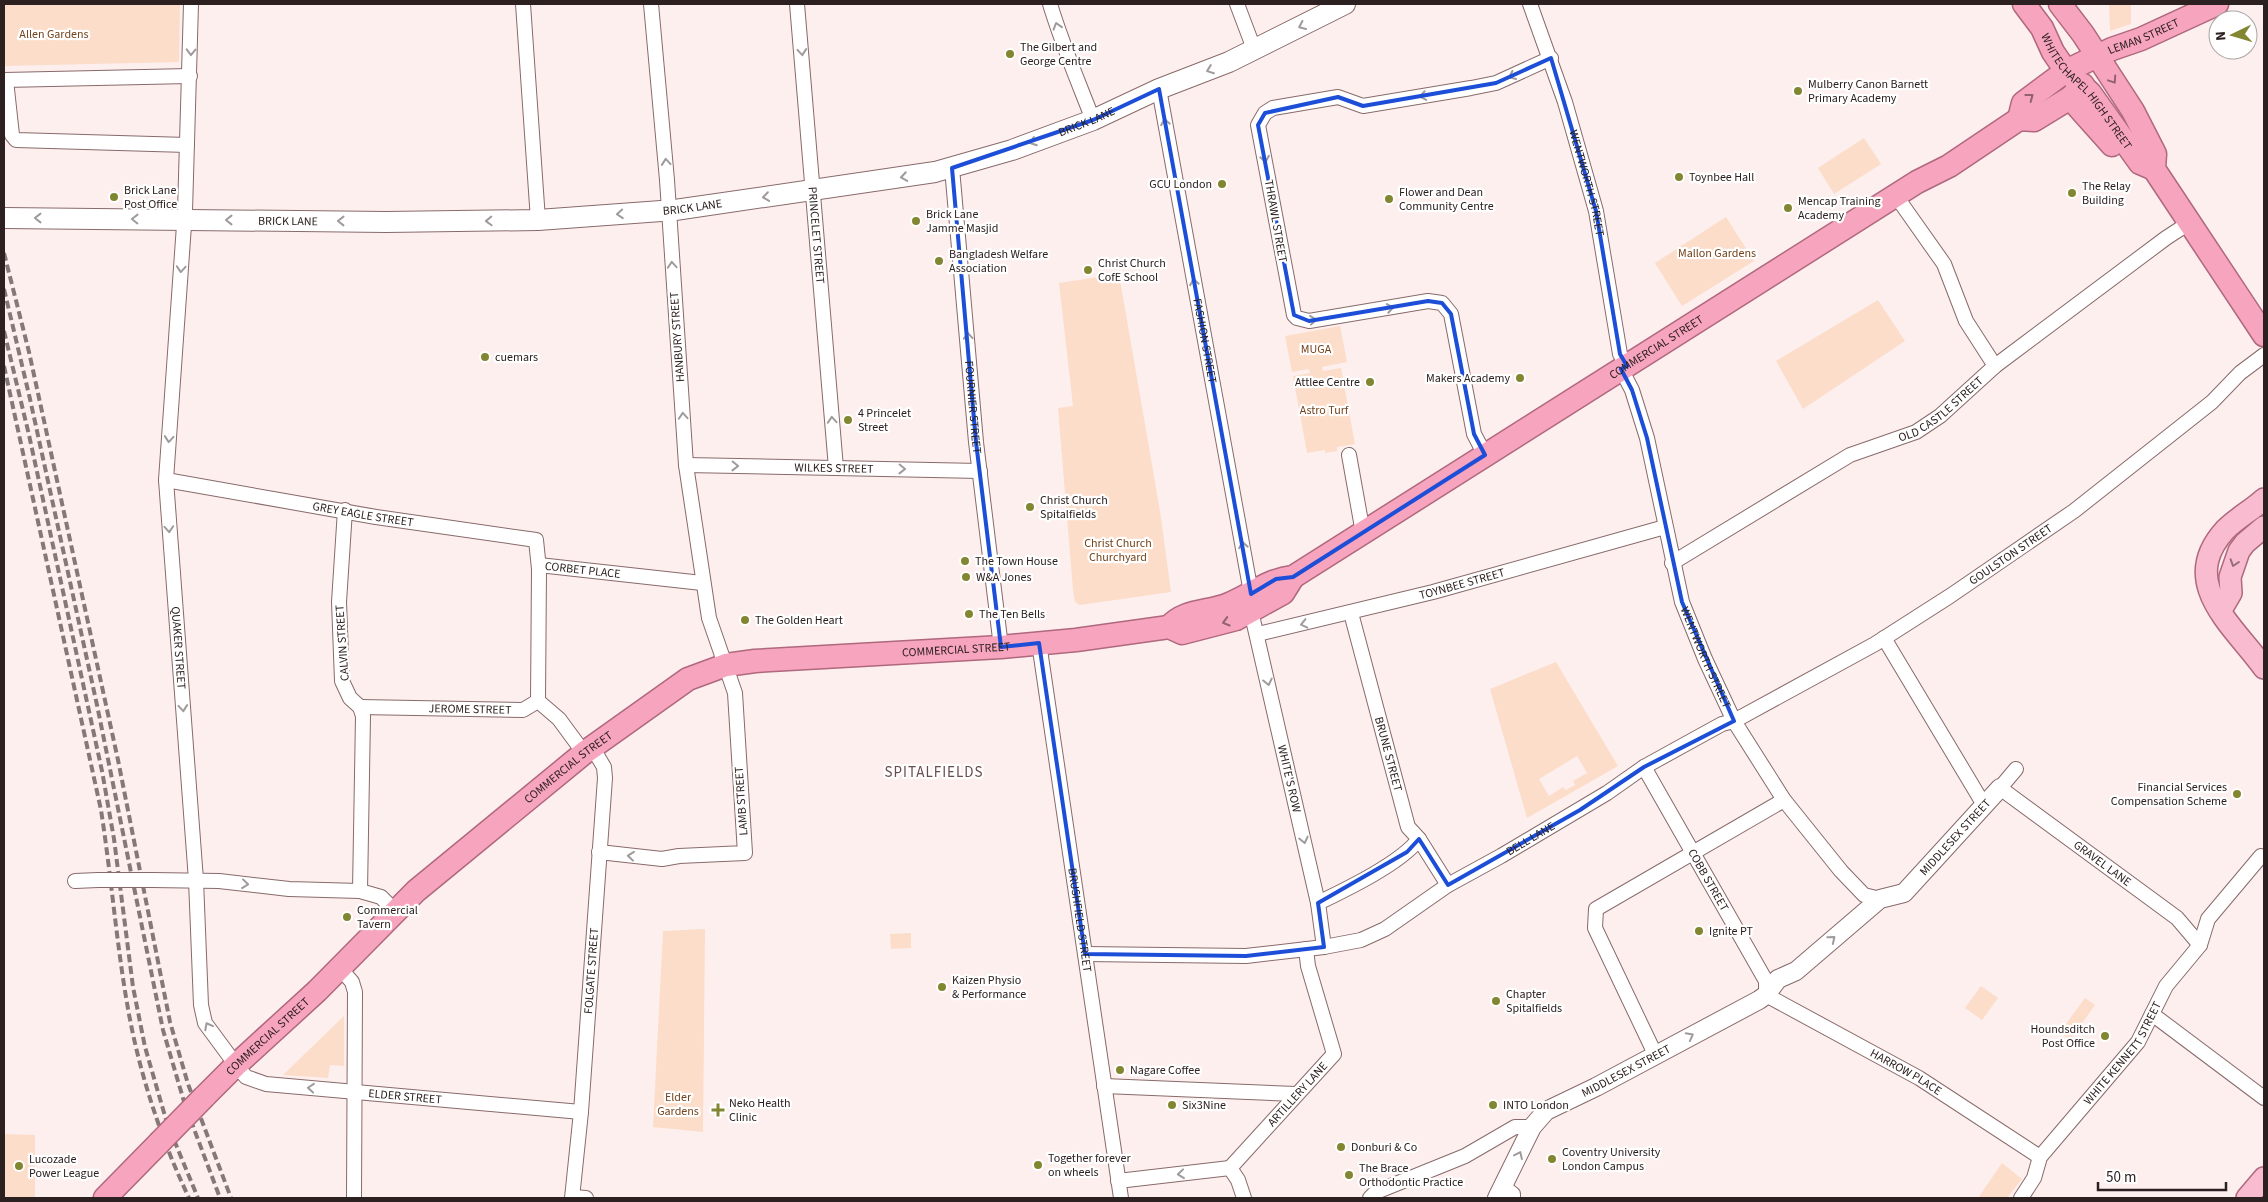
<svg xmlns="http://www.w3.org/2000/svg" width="2268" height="1202" font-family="'Source Sans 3',sans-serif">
	<rect width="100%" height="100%" fill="#feefef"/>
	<g fill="#fbddc9" fill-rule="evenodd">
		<polygon points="4,4 180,4 179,62 4,66"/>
		<polygon points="2109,4 2131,4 2131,24 2110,31"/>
		<polygon points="1864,138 1881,164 1834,194 1818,168"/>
		<polygon points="1726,217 1754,261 1682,306 1655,263"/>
		<polygon points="1119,274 1160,511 1171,592 1080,605 1075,602 1073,590 1058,408 1073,406 1059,283"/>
		<polygon points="1878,300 1905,341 1803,409 1776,361"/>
		<polygon points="1340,326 1347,362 1322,367 1323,371 1341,368 1355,444 1337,447 1337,451 1325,453 1325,450 1307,453 1293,376 1310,373 1309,369 1292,372 1285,336"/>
		<path d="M1556 662 1618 766 1527 818 1490 689ZM1577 756 1587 773 1573 781 1575 785 1566 790 1563 787 1549 796 1539 779Z"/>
		<polygon points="705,929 703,1132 653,1127 663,931"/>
		<polygon points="911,933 911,948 891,949 890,934"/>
		<polygon points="1981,986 1998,998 1982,1020 1965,1008"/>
		<polygon points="2085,998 2095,1005 2070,1040 2060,1032"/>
		<polygon points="344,1016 344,1066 330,1065 328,1078 283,1075"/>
		<polygon points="4,1134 35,1135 35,1197 4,1198"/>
		<polygon points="2002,1163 2022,1179 2007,1198 1978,1198"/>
	</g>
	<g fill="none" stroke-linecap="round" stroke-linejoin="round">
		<g stroke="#886a6a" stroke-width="16">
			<g id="minor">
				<path id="s1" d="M191 4 185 211 166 480 196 880 201 1005 205 1023 236 1065 246 1077 266 1084 581 1112"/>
				<polyline points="523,4 538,220"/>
				<path id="s2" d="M797 4 836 468"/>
				<path d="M1050 4C1062 44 1078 81 1093 120"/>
				<polyline points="1237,4 1254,49"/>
				<path id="s3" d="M1530 4 1565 102 1596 211 1620 354 1627 366"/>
				<polyline points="4,80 190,76"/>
				<polyline points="6,80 12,135 16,140 187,145"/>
				<path id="s4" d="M1159 89 1250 587 1253 593"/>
				<path id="s5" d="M952 168 976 442 1001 647"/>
				<polyline points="1896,196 1944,264 1966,321 1995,366"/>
				<path id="s6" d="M1621 369 1632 390 1647 438 1682 602 1705 659 1734 721 1784 800 1841 871 1864 895 1880 899"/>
				<polyline points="1349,455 1363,533"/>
				<polyline points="1485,455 1474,434 1451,314 1442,303 1428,301 1309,321 1297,318 1294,315 1258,125 1265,113 1273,108 1338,97 1363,106 1471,88 1496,83 1551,58"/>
				<path id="s7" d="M686 465 980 471"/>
				<path id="s8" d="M166 480 376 517 536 540 539 569 538 701"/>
				<polyline points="345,510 339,602 342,681 350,698 360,707 363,716 360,891"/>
				<path id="s9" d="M1672 563 1850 455 1916 432 1940 416 1995 366 2166 238 2189 223"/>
				<path id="s10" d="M539 565 702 583"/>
				<path id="s11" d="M1251 611 1318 903 1324 947"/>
				<path id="s12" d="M1351 613 1408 827 1419 839 1448 885"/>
				<path id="s13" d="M1258 634 1433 592 1665 527"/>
				<polyline points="1884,638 1984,805"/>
				<path id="s14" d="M1039 643 1121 1198"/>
				<path id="s15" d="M360 707 523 710 538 701 559 719 584 753"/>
				<path id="s16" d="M1644 767 1766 981V995L1919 1078 2040 1157"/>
				<path id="s17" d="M2016 769 2000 788 2177 918 2200 945"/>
				<polyline points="599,852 662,859 679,856 745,853 735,693 709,618 686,465 667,180 651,4"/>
				<polyline points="152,880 219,881 289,889 360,891 381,897 395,911"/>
				<polyline points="75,881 98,880"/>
				<path d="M1318 903C1347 889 1401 863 1419 839"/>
				<path id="s18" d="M1085 954 1246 956 1324 947 1361 940 1385 929 1448 885 1501 856 1607 793 1644 767 1722 724 1734 721 1875 644 1950 596 2074 511 2212 402 2240 373 2264 355"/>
				<polyline points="340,968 352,982 355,992 354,1198"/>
				<polyline points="2152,1014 2264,1098"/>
				<polyline points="1655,1054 1595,928 1596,909 1784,800"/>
				<polyline points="1104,1086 1296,1094"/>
				<path id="s19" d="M1230 1168 1334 1054 1308 966 1306 949"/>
				<polyline points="1230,1168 1238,1180 1244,1198"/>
				<polyline points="1118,1181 1230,1168"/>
				<polyline points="1504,1187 1513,1194 1513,1198"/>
				<polyline points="573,1197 586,1198"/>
				<path id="s20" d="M572 1198 581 1112 605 778 604 767 592 747"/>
				<polyline points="1370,1198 1376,1192 1465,1156 1515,1127 1532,1127"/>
				<path id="s21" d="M2021 1198 2034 1178 2040 1157 2138 1042 2166 986 2200 945 2208 919 2261 856"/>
			</g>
		</g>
		<g stroke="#886a6a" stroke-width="20">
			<g id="tertiary">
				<path id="s22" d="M1497 1198 1532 1127 1546 1111 1596 1087 1759 1000 1766 995 1778 979 1796 971 1880 899 1904 893 2000 788"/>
			</g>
		</g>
		<g stroke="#886a6a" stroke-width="22">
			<g id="secondary">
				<path id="s23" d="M4 218 386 222 538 220 675 210 935 172 1012 150 1093 120 1159 89 1229 62 1345 4"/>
			</g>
		</g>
		<g stroke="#af687d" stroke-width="24">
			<g id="primary">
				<path d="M2264 499C2252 510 2237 518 2225 530 2177 583 2233 625 2264 668"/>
				<polyline points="2221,610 2231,593 2230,577 2239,551 2245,543 2264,527"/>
				<polyline points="2247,1198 2264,1178"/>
			</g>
		</g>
		<g stroke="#af687d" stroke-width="25">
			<g id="trunk">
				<path id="s24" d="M2024 4 2042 28 2053 52 2066 71 2090 93 2140 163 2154 169"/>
				<polyline points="2060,4 2083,34 2133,111 2155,154 2154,169 2264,335"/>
				<polyline points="2070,98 2112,145"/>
				<path id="s25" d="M2019 119 2023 103 2066 71 2112 49 2141 39 2217 4"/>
				<path id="s26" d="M1169 627C1185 609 1208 613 1229 604 1253 594 1267 580 1293 577L1917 182 1949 166 2019 119 2034 120 2070 98 2083 85"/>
				<path id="s27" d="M204 1097 236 1065 317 991 416 891 584 753 688 679 726 665 755 661 1001 647 1076 640 1169 627 1182 633 1236 619 1283 593 1293 577"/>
				<polyline points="105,1198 159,1143"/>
			</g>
		</g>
		<use href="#minor" stroke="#fff" stroke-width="14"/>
		<use href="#tertiary" stroke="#fff" stroke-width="18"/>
		<use href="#secondary" stroke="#fff" stroke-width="20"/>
		<use href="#primary" stroke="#f9bbcf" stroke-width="21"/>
		<use href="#trunk" stroke="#f7a4bf" stroke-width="22"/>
		<g stroke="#857878" stroke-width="4" stroke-dasharray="8 4" stroke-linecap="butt">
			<polyline points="4,253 29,352 118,760 170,1022 188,1084 231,1198"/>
			<polyline points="4,289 30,399 97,705 163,1030 185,1105 220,1198"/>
			<polyline points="4,331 29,435 102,771 114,839 133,987 145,1047 167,1123 198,1198"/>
			<path d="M4 366 101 810C111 874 116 939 127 1003 138 1069 160 1137 189 1198"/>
		</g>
		<g stroke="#886a6a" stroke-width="16" stroke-linecap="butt">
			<polyline id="minor-bridge" points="98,880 152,880"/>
		</g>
		<g stroke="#af687d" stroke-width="25" stroke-linecap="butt">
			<polyline id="trunk-bridge" points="159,1143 204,1097"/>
		</g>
		<use href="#minor-bridge" stroke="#fff" stroke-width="14"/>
		<use href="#trunk-bridge" stroke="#f7a4bf" stroke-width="22"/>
	</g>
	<defs><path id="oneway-chevron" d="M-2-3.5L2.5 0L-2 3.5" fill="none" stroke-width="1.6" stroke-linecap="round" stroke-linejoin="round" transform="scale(1.25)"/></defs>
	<g stroke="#a09b9b">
		<use href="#oneway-chevron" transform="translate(1057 26) rotate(-107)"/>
		<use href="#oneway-chevron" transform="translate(1302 26) rotate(155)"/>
		<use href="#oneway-chevron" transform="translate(191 52) rotate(91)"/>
		<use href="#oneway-chevron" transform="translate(802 52) rotate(85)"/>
		<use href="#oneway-chevron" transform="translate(1210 70) rotate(159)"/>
		<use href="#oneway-chevron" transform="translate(1512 76) rotate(155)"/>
		<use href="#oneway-chevron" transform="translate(1423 96) rotate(170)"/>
		<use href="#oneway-chevron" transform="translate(1165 122) rotate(-100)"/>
		<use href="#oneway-chevron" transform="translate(1033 142) rotate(160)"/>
		<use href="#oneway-chevron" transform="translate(1265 159) rotate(80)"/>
		<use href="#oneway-chevron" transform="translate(666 162) rotate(-95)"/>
		<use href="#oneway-chevron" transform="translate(904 177) rotate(171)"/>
		<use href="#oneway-chevron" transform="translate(766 197) rotate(172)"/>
		<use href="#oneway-chevron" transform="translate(620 214) rotate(176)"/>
		<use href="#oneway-chevron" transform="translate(38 218) rotate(-180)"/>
		<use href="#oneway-chevron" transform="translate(135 219) rotate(-179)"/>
		<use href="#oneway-chevron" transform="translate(229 220) rotate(-180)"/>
		<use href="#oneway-chevron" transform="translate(341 221) rotate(-180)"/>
		<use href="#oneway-chevron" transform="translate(489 221) rotate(178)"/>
		<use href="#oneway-chevron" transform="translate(672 265) rotate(-94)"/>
		<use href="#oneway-chevron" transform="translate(181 269) rotate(94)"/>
		<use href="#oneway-chevron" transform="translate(1194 282) rotate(-100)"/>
		<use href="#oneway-chevron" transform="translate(1390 308) rotate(-10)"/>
		<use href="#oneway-chevron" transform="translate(1313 320) rotate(-6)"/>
		<use href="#oneway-chevron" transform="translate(968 336) rotate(-94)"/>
		<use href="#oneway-chevron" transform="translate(683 416) rotate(-94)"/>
		<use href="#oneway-chevron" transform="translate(832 420) rotate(-94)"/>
		<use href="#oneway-chevron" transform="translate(169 439) rotate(95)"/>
		<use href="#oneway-chevron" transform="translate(735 466) rotate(1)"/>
		<use href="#oneway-chevron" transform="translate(902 469) rotate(1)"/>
		<use href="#oneway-chevron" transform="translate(169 529) rotate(86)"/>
		<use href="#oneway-chevron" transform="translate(1243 545) rotate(-100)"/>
		<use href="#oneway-chevron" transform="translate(1304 624) rotate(167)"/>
		<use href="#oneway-chevron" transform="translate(1268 682) rotate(78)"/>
		<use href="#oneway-chevron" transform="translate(183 708) rotate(85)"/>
		<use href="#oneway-chevron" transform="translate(1304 840) rotate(77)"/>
		<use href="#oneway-chevron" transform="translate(631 856) rotate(-174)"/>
		<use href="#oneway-chevron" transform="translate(245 884) rotate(6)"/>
		<use href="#oneway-chevron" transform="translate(1832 939) rotate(-40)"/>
		<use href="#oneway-chevron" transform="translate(208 1026) rotate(-118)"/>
		<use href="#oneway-chevron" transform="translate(1690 1036) rotate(-28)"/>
		<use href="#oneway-chevron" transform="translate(311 1088) rotate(-175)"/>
		<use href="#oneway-chevron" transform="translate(1519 1155) rotate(-65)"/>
		<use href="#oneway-chevron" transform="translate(1181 1174) rotate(174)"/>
	</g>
	<g stroke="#926270">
		<use href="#oneway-chevron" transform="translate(2113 80) rotate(56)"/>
		<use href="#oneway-chevron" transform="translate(2030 97) rotate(-37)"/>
		<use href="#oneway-chevron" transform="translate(1226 622) rotate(164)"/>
	</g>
	<use stroke="#936e78" href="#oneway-chevron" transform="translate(2234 563) rotate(108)"/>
	<path fill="none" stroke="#1d4ed8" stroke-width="4" stroke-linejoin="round" d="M1551 58 1596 211 1620 354 1627 366 1621 369 1632 390 1647 438 1682 602 1734 721 1644 767 1580 810 1448 885 1419 839 1407 852 1318 903 1324 947 1246 956 1085 954 1039 643 1001 647 976 442 952 168 1093 120 1159 89 1251 594 1276 579 1293 577 1485 455 1474 434 1451 314 1442 303 1428 301 1309 321 1294 315 1258 125 1265 113 1338 97 1363 106 1496 83Z"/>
	<g fill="#838631" stroke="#fff" stroke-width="2">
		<circle cx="1010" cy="54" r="5"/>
		<circle cx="1798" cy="91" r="5"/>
		<circle cx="1679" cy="177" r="5"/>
		<circle cx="1222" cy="184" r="5"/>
		<circle cx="2072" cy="193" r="5"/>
		<circle cx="114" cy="197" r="5"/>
		<circle cx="1389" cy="199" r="5"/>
		<circle cx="1788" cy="208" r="5"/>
		<circle cx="916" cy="221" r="5"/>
		<circle cx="939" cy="261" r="5"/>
		<circle cx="1088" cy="270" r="5"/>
		<circle cx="485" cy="357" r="5"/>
		<circle cx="1520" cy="378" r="5"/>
		<circle cx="1370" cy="382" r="5"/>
		<circle cx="848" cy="420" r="5"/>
		<circle cx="1030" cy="507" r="5"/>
		<circle cx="965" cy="561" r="5"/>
		<circle cx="966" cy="577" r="5"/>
		<circle cx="969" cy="614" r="5"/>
		<circle cx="745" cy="620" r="5"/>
		<circle cx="2237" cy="794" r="5"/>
		<circle cx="347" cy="917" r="5"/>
		<circle cx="1699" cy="931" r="5"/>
		<circle cx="942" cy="987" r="5"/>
		<circle cx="1496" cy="1001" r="5"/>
		<circle cx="2105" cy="1036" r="5"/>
		<circle cx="1120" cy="1070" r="5"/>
		<circle cx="1172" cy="1105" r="5"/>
		<circle cx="1493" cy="1105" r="5"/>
		<path d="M715.5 1102.5h5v5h5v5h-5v5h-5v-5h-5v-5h5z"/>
		<circle cx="1341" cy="1147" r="5"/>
		<circle cx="1552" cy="1159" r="5"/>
		<circle cx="1038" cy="1165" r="5"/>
		<circle cx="19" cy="1166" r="5"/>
		<circle cx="1349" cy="1175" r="5"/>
	</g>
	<g text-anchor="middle" stroke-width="4.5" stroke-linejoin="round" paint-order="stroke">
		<g font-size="12" fill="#74431c" stroke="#fff">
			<text x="54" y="38">Allen Gardens</text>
			<text x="1717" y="257">Mallon Gardens</text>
			<text x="1316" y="353">MUGA</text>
			<text x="1324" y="414">Astro Turf</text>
			<text x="1118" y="547">Christ Church<tspan x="1118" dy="14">Churchyard</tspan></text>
			<text x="678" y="1101">Elder<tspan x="678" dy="14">Gardens</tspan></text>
		</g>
		<g font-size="12" fill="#2d2020" stroke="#fff">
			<text dy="4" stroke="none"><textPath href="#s25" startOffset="155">LEMAN STREET</textPath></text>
			<text dy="4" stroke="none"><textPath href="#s24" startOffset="108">WHITECHAPEL HIGH STREET</textPath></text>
			<text dy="4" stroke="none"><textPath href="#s23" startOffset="1094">BRICK LANE</textPath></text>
			<text dy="4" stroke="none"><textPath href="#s3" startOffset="188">WENTWORTH STREET</textPath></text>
			<text dy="4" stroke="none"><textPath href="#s23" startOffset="689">BRICK LANE</textPath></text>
			<text dy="4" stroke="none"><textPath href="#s23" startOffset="284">BRICK LANE</textPath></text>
			<text transform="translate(1276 221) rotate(80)" y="4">THRAWL STREET</text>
			<text dy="4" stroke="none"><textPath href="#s2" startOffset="232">PRINCELET STREET</textPath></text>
			<text transform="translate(677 337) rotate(-94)" y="4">HANBURY STREET</text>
			<text dy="4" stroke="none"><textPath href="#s4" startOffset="256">FASHION STREET</textPath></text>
			<text dy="4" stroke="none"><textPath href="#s26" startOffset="565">COMMERCIAL STREET</textPath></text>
			<text dy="4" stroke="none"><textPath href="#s5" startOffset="240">FOURNIER STREET</textPath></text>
			<text dy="4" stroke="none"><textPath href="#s9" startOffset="311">OLD CASTLE STREET</textPath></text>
			<text dy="4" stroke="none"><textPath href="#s7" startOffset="148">WILKES STREET</textPath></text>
			<text dy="4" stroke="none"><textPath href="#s8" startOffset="200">GREY EAGLE STREET</textPath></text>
			<text dy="4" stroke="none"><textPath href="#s18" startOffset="1034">GOULSTON STREET</textPath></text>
			<text dy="4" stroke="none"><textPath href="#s10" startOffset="44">CORBET PLACE</textPath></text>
			<text dy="4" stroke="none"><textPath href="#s13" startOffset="210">TOYNBEE STREET</textPath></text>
			<text transform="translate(342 643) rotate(-94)" y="4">CALVIN STREET</text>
			<text dy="4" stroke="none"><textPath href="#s1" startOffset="645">QUAKER STREET</textPath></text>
			<text dy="4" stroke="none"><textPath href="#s27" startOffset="912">COMMERCIAL STREET</textPath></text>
			<text dy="4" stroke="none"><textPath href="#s6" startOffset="302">WENTWORTH STREET</textPath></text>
			<text dy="4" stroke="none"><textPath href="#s15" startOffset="110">JEROME STREET</textPath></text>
			<text dy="4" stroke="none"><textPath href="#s12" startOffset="146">BRUNE STREET</textPath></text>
			<text dy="4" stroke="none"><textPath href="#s27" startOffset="492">COMMERCIAL STREET</textPath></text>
			<text dy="4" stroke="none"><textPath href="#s11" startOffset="172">WHITE'S ROW</textPath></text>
			<text transform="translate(741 801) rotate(-94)" y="4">LAMB STREET</text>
			<text dy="4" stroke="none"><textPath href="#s22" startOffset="600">MIDDLESEX STREET</textPath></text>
			<text dy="4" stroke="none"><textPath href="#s18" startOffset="475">BELL LANE</textPath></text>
			<text dy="4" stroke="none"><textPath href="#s17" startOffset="152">GRAVEL LANE</textPath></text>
			<text dy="4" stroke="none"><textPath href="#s16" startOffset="130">COBB STREET</textPath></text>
			<text dy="4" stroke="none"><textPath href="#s14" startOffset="280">BRUSHFIELD STREET</textPath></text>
			<text dy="4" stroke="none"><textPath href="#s20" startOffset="228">FOLGATE STREET</textPath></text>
			<text dy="4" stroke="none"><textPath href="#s27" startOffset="88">COMMERCIAL STREET</textPath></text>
			<text dy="4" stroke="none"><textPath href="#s21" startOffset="179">WHITE KENNETT STREET</textPath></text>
			<text dy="4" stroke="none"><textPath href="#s22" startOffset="190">MIDDLESEX STREET</textPath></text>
			<text dy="4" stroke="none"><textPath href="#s16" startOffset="420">HARROW PLACE</textPath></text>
			<text dy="4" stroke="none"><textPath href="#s19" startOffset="100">ARTILLERY LANE</textPath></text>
			<text dy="4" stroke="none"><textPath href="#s1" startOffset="1250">ELDER STREET</textPath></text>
		</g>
		<g font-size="12" fill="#2d2020" stroke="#fff" text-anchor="start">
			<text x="1020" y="51">The Gilbert and<tspan x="1020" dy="14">George Centre</tspan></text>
			<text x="1808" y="88">Mulberry Canon Barnett<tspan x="1808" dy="14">Primary Academy</tspan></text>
			<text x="1689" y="181">Toynbee Hall</text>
			<text x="1212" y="188" text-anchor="end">GCU London</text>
			<text x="2082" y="190">The Relay<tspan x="2082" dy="14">Building</tspan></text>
			<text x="124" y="194">Brick Lane<tspan x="124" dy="14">Post Office</tspan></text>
			<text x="1399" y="196">Flower and Dean<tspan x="1399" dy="14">Community Centre</tspan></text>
			<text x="1798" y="205">Mencap Training<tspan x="1798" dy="14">Academy</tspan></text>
			<text x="926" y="218">Brick Lane<tspan x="926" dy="14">Jamme Masjid</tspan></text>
			<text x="949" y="258">Bangladesh Welfare<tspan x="949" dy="14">Association</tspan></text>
			<text x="1098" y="267">Christ Church<tspan x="1098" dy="14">CofE School</tspan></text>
			<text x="495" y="361">cuemars</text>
			<text x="1510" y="382" text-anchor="end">Makers Academy</text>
			<text x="1360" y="386" text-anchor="end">Attlee Centre</text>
			<text x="858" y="417">4 Princelet<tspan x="858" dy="14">Street</tspan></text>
			<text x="1040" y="504">Christ Church<tspan x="1040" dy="14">Spitalfields</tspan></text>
			<text x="975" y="565">The Town House</text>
			<text x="976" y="581">W&amp;A Jones</text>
			<text x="979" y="618">The Ten Bells</text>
			<text x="755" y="624">The Golden Heart</text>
			<text x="2227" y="791" text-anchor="end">Financial Services<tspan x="2227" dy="14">Compensation Scheme</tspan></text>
			<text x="357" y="914">Commercial<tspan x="357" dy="14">Tavern</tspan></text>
			<text x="1709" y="935">Ignite PT</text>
			<text x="952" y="984">Kaizen Physio<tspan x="952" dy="14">&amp; Performance</tspan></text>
			<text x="1506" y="998">Chapter<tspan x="1506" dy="14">Spitalfields</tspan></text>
			<text x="2095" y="1033" text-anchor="end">Houndsditch<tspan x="2095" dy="14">Post Office</tspan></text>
			<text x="1130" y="1074">Nagare Coffee</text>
			<text x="729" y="1107">Neko Health<tspan x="729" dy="14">Clinic</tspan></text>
			<text x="1182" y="1109">Six3Nine</text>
			<text x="1503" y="1109">INTO London</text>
			<text x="1351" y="1151">Donburi &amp; Co</text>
			<text x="1562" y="1156">Coventry University<tspan x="1562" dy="14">London Campus</tspan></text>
			<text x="1048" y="1162">Together forever<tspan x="1048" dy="14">on wheels</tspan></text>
			<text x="29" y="1163">Lucozade<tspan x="29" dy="14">Power League</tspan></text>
			<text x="1359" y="1172">The Brace<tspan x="1359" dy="14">Orthodontic Practice</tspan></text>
		</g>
		<g font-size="15" letter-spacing="1" fill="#694c4c" stroke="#fff">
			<text x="934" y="777">SPITALFIELDS</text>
		</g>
	</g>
	<rect width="2268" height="1202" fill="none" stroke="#2d2020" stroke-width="10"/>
	<g transform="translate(2233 35) rotate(265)"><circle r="24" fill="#ffffff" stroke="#aba6a6"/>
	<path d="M0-4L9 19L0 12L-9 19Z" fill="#838631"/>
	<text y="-8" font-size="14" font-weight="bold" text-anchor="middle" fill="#2d2020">N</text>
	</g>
	<path d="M2098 1182v8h128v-8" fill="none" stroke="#2d2020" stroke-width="2.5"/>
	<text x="2106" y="1182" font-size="15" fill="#2d2020" stroke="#ffffff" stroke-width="4" paint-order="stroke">50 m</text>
</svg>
